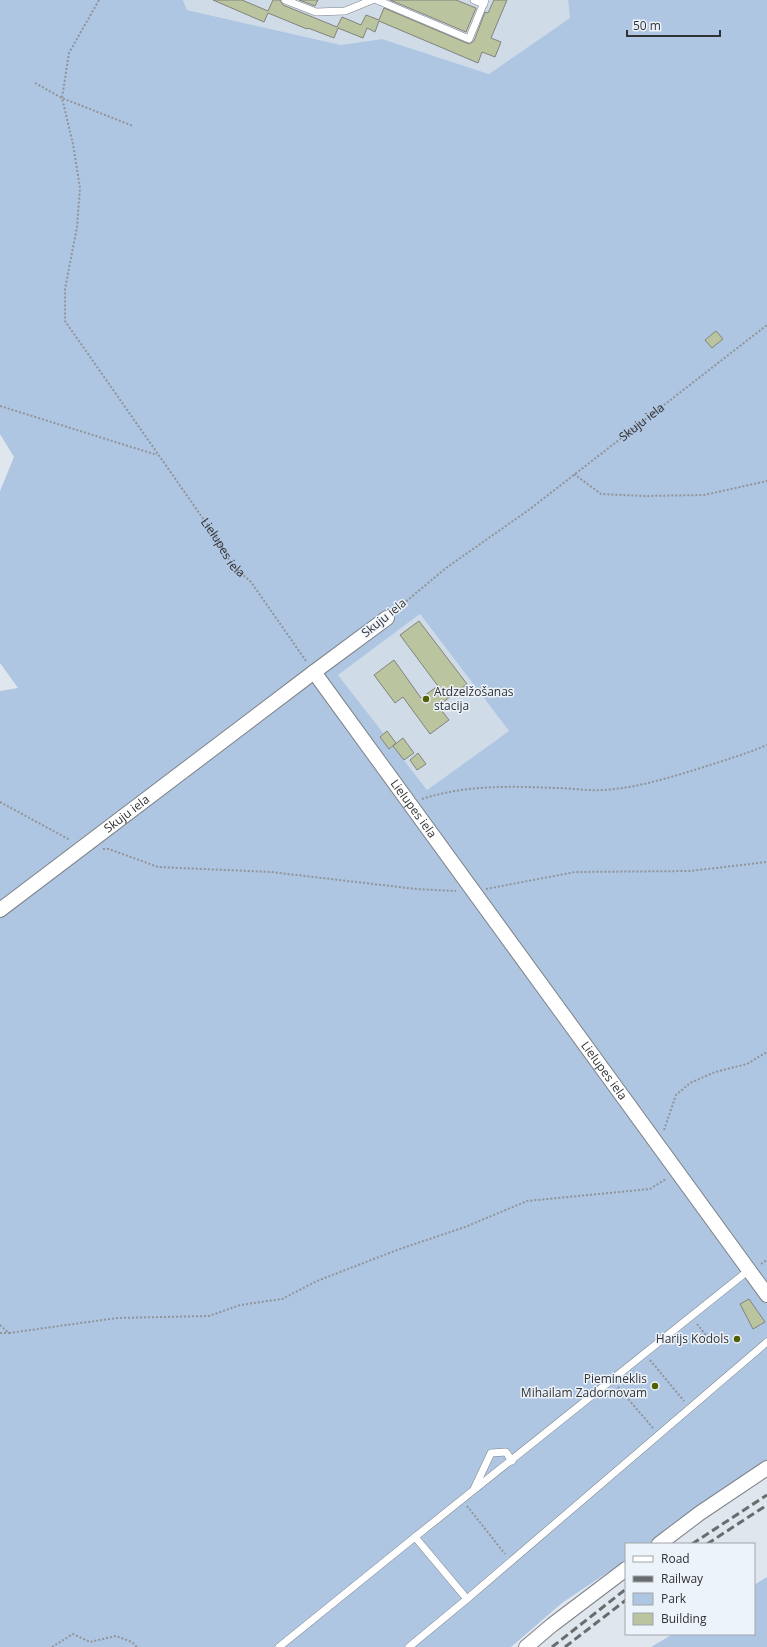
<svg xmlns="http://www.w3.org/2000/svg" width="767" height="1647" font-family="'Open Sans',sans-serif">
	<rect width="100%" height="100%" fill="#e0e6ed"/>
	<g fill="#d0dbe8">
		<polygon points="183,0 568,0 570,18 489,74 382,39 341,45 187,10"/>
		<polygon points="420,614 509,731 427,790 393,746 389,749 380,737 384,734 338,675"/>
	</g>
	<g fill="#afc6e2" fill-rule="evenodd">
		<path d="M0 0H183L187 10 341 45 382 39 489 74 570 18 568 0H767V1463L649 1544H626V1560L562 1603 511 1647H0V691L18 688 0 663V491L14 457 0 434ZM420 614 509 731 427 790 393 746 389 749 380 737 384 734 338 675Z"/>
		<polygon points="767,1577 767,1647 651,1647 673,1634 754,1634 754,1585"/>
	</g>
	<g fill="#bac49f" stroke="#81837c">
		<polygon points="213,0 242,0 268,11 273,0 280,0 283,5 337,27 342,17 361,25 366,15 379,20 384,8 469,44 474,41 485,12 488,13 494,0 507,0 491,38 501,42 495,57 482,52 478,63 379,21 375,32 367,28 363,38 338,28 334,38 308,28 307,29 268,13 264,22"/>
		<polygon points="299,0 318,0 315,6"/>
		<polygon points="390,0 456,0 476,8 466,32"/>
		<polygon points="716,331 723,339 712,348 705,340"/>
		<polygon points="419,621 467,684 438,706 449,720 430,734 403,697 395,703 374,675 394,660 421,698 438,686 400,635"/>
		<polygon points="387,731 396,743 389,749 380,737"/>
		<polygon points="403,738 414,753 404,760 393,746"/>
		<polygon points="418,753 426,764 417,770 410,760"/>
		<polygon points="749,1299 765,1322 753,1329 740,1304"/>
	</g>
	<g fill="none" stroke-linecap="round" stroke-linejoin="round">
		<g stroke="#7e8389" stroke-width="8">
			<g id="service">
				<polyline points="285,0 316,12 345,11 372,0"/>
				<polyline points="377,0 469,39 485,0"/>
				<polyline points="474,0 484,4"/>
				<polyline points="474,1489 491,1453 506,1452 512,1461"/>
				<polyline points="415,1537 467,1599"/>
				<polyline points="279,1647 415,1537 749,1270"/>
				<polyline points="409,1647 467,1599 767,1342"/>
			</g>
		</g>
		<g stroke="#7e8389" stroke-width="16">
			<g id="minor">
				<path id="s3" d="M314 672 767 1295"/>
				<path id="s4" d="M0 910 314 672 387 618"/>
				<polyline points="659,1544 700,1513 767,1468"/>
				<polyline points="526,1647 552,1625 626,1569"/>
			</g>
		</g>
		<g stroke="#909499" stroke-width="2" stroke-dasharray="2 2" stroke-linecap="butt">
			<path id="s1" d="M99 0 69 53 62 98 73 144 80 188 77 227 65 289V321L218 540 232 565 251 582 306 661"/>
			<polyline points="35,83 62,98 133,126"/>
			<polyline points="0,406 157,455"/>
			<polyline points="574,474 601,494 644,496 704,495 767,481"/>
			<path id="s2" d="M397 609 446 568 530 509 767 325"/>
			<path d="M422 799C465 785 510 786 555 788 571 788 587 791 603 790 638 788 671 777 704 767 725 760 746 754 767 745"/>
			<polyline points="0,802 70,840"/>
			<polyline points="103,849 109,849 158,867 271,872 416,889 456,891"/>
			<polyline points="486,889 575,872 690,871 767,862"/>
			<polyline points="664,1130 676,1095 690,1083 715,1072 747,1064 767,1052"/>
			<polyline points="761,1264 767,1260"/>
			<polyline points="697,1324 709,1339"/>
			<polyline points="0,1325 9,1333 117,1318 209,1316 240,1305 282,1299 317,1281 397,1250 465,1227 527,1201 650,1189 666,1179"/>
			<polyline points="0,1333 9,1333"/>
			<polyline points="650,1360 684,1401"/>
			<polyline points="618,1387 653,1428"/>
			<polyline points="467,1506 505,1554"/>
			<polyline points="52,1647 73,1634 90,1642 116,1636 132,1642 137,1647"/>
		</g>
		<use href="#service" stroke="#fff" stroke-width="7"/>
		<use href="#minor" stroke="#fff" stroke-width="14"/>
		<g stroke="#686c6f" stroke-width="3" stroke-dasharray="8 4" stroke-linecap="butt">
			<polyline points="692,1544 767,1495"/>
			<polyline points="707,1544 767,1505"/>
			<polyline points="552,1647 626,1589"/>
			<polyline points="565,1647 626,1600"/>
		</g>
	</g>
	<g fill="#506002" stroke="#edf3fa" stroke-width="1.5">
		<circle cx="426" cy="699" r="4"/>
		<circle cx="737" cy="1339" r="4"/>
		<circle cx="655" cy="1386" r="4"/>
	</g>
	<g text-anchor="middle" stroke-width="3" stroke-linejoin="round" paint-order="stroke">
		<g font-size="12" fill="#303234" stroke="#edf3fa">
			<text dy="4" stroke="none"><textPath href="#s2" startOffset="308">Skuju iela</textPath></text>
			<text dy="4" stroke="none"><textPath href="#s1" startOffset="609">Lielupes iela</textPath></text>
			<text transform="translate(384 618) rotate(-39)" y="4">Skuju iela</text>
			<text dy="4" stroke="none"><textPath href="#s3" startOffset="169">Lielupes iela</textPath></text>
			<text dy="4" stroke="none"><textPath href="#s4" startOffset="159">Skuju iela</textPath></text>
			<text dy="4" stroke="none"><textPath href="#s3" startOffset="493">Lielupes iela</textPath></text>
		</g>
		<g font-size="12" fill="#303234" stroke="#edf3fa" text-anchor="end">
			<text x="434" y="696" text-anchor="start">Atdzelžošanas<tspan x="434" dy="14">stacija</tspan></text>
			<text x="729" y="1343">Harijs Kodols</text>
			<text x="647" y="1383">Piemineklis<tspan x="647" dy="14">Mihailam Zadornovam</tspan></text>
		</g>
	</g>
	<rect x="625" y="1543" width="130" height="92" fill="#edf3fa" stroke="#a1a6ab"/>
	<rect x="633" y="1556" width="20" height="6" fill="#ffffff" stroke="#a1a6ab"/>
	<text x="661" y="1563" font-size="12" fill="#303234">Road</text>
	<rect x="633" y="1576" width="20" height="6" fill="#686c6f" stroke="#a1a6ab"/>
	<text x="661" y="1583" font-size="12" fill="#303234">Railway</text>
	<rect x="633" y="1593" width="20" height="12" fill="#afc6e2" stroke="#a1a6ab"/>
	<text x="661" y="1603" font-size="12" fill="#303234">Park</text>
	<rect x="633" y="1613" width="20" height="12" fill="#bac49f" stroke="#a1a6ab"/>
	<text x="661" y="1623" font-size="12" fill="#303234">Building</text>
	<path d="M627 30v6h93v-6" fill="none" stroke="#303234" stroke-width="2"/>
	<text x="633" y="30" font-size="12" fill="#303234" stroke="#edf3fa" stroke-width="3" paint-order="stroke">50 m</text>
</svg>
